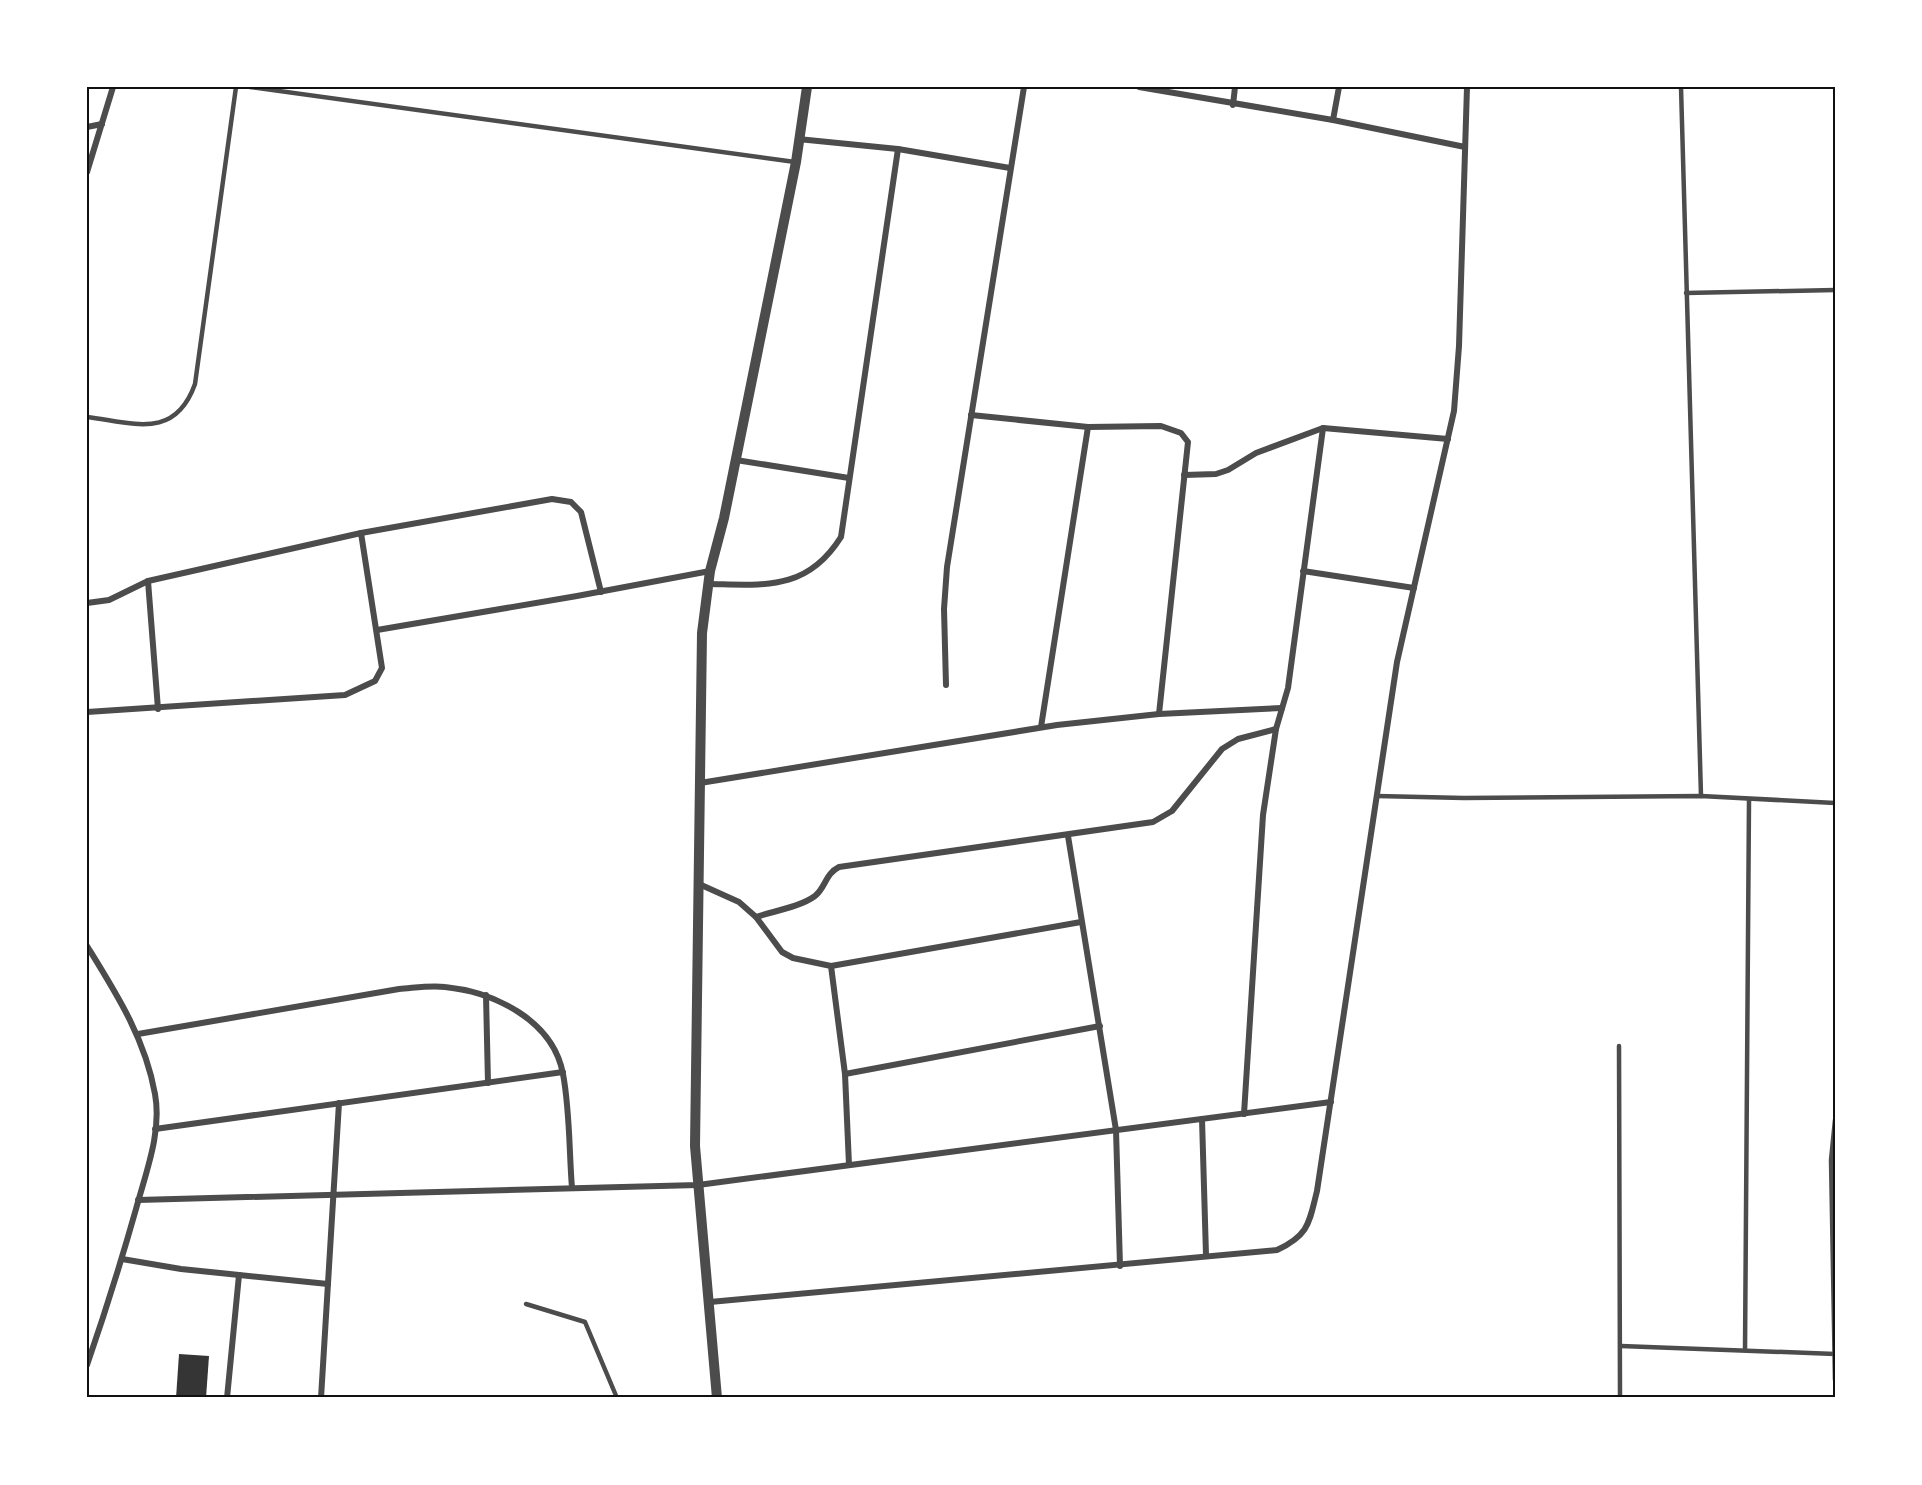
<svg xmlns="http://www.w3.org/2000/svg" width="1922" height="1485" font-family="Lato,sans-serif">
	<rect width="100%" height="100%" fill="#fff"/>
	<polygon fill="#353535" points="179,1354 209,1356 206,1398 176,1398"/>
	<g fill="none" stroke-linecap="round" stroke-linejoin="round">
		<g stroke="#4c4c4c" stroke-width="4.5">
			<polyline points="250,87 795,162"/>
			<polyline points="1681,87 1701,796"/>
			<polyline points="1686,293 1835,290"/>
			<path d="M87 417C134 423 175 440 195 384L236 87"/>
			<polyline points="1377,796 1464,798 1701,796 1835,803"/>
			<polyline points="1619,1046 1620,1398"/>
			<polyline points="1835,1120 1831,1160 1835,1380"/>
			<polyline points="526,1304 585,1322 617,1398"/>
			<polyline points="1621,1346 1835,1354"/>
			<polyline points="1745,1350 1749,800"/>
		</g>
		<g stroke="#4c4c4c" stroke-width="6">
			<polyline points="1139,87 1333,120 1465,147"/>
			<polyline points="1233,105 1235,87"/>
			<polyline points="1333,120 1339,87"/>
			<polyline points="87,127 102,124"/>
			<polyline points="798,139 898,149 1010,168"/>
			<polyline points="87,172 113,87"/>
			<polyline points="971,415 1088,427 1161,426 1181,433 1188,442 1159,714"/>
			<polyline points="736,460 849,478"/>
			<polyline points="1184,475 1216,474 1228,470 1256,453 1323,428 1448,439"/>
			<polyline points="1303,571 1414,588"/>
			<polyline points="148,581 158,709"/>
			<path d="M709 584C765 585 807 591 841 537L898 149"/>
			<polyline points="87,603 109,600 148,581 361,533 552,499 571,502 581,512 601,592"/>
			<polyline points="377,630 577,596 710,571"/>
			<polyline points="946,685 944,609 947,567 1024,87"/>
			<polyline points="87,712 345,695 375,681 382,668 361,533"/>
			<polyline points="1041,727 1088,427"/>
			<polyline points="700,783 1057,725 1159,714 1282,708"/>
			<polyline points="1068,836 1116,1130 1120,1266"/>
			<polyline points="699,884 739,902 756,917 782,952 793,958 831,966 845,1074 849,1165"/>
			<path d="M756 917C774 911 800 907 815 896 826 887 825 874 839 867L1153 822 1172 811 1222 749 1238 739 1276 729"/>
			<path d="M87 946C116 993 145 1038 155 1094 162 1132 146 1172 136 1209 121 1262 105 1313 87 1365"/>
			<polyline points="831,966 1081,922"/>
			<polyline points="486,995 488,1083"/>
			<path d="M138 1034 399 989C414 988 430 985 445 987 494 992 553 1020 563 1074 570 1111 569 1151 572 1188"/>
			<polyline points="845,1074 1100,1026"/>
			<polyline points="1244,1114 1263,815 1276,729 1288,688 1323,428"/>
			<polyline points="1202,1119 1206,1255"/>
			<polyline points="155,1129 563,1072"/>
			<polyline points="138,1200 698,1185 1331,1102"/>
			<polyline points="122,1259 181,1269 328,1284"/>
			<path d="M710 1302 1277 1250C1309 1235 1309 1223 1317 1191L1397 662 1454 411 1459 346 1467 87"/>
			<polyline points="227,1398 239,1275"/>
			<polyline points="321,1398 339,1103"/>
		</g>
		<polyline stroke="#4c4c4c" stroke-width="10" points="717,1398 695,1146 702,633 710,571 724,518 796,162 807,87"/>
	</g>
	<rect width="1922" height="1485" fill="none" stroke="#ffffff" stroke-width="177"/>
	<rect x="88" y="88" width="1746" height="1308" fill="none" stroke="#111" stroke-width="2"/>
</svg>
